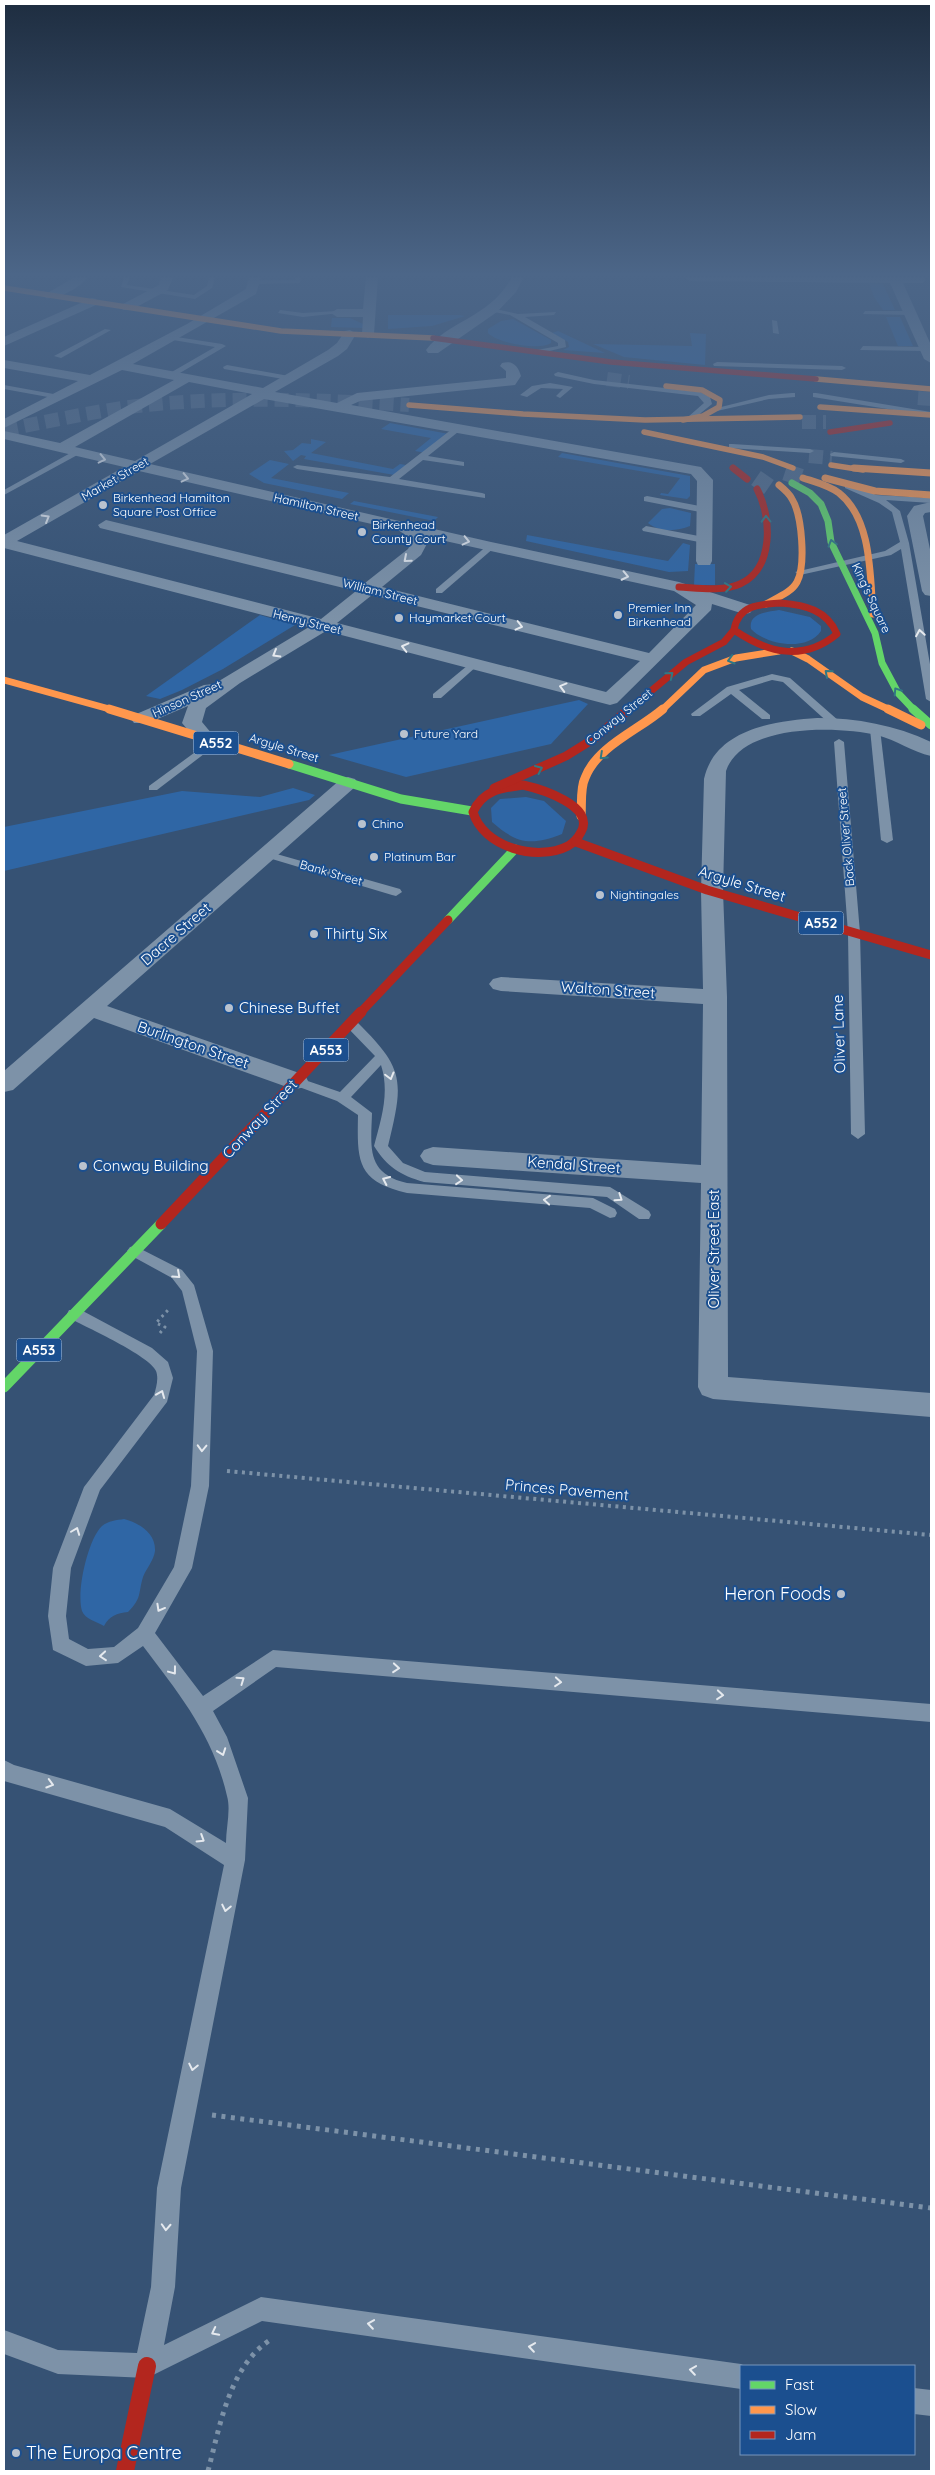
<svg xmlns="http://www.w3.org/2000/svg" width="935" height="2475" font-family="Quicksand,sans-serif">
	<rect width="100%" height="100%" fill="#365274"/>
	<g fill="#2f66a5">
		<polygon points="869,283 883,284 895,310 883,310 874,297"/>
		<polygon points="388,315 459,315 465,316 432,326 388,329"/>
		<polygon points="886,317 900,317 913,346 898,346"/>
		<polygon points="332,318 350,318 363,324 363,328 331,327"/>
		<path d="M513 319 551 340V343C539 351 497 343 488 333V329L501 321Z"/>
		<polygon points="558,331 605,353 563,350 569,347 568,342 552,333"/>
		<polygon points="690,333 706,334 705,365 624,357 593,344 692,346"/>
		<polygon points="390,423 449,434 426,453 415,451 431,438 381,429"/>
		<polygon points="311,439 326,442 311,453 393,469 400,464 412,466 400,476 304,459 306,456 301,455 293,461 284,451 293,450 302,443 311,444"/>
		<polygon points="562,453 690,476 690,496 687,499 660,495 661,493 668,494 680,478 558,457"/>
		<polygon points="270,460 289,464 271,478 349,493 342,499 264,483 249,474"/>
		<polygon points="354,501 438,517 434,521 350,504"/>
		<path d="M670 508 691 513 690 526C677 531 660 533 648 523L662 509Z"/>
		<polygon points="527,535 668,561 683,543 690,545 688,571 669,572 526,541"/>
		<polygon points="695,564 715,564 715,585 694,585"/>
		<path d="M779 610 810 617 821 626V631C807 652 766 645 751 629 748 613 767 612 779 610Z"/>
		<polygon points="260,615 295,625 223,669 182,690 160,699 146,696"/>
		<polygon points="579,700 588,704 551,744 406,777 329,755"/>
		<polygon points="293,788 315,795 309,800 4,871 4,827 182,791 260,797"/>
		<path d="M526 797 544 801 566 821 562 834C531 846 517 844 492 822L491 808 500 799Z"/>
		<path d="M124 1519C139 1523 156 1533 155 1551 154 1560 146 1569 143 1577 138 1594 142 1598 128 1612 117 1613 109 1616 104 1626 97 1622 85 1619 82 1611 76 1592 88 1539 102 1526 108 1521 117 1520 124 1519Z"/>
	</g>
	<g fill="none" stroke-linecap="round" stroke-linejoin="round">
		<g stroke="#546c89" stroke-width="14" stroke-dasharray="14 7" stroke-linecap="butt">
			<polyline points="802,422 826,422"/>
			<path d="M4 430C51 421 99 410 146 405 234 396 322 400 409 405"/>
			<polyline points="809,456 832,458"/>
		</g>
		<g stroke="#546c89" stroke-width="17" stroke-dasharray="17 9" stroke-linecap="butt">
			<polyline points="785,472 803,478"/>
			<polyline points="756,478 769,487"/>
		</g>
		<g stroke="#546c89" stroke-width="14" stroke-dasharray="14 7" stroke-linecap="butt">
			<polyline points="607,379 629,382"/>
			<polyline points="918,398 931,399"/>
		</g>
		<polyline stroke="#7d92a8" stroke-width="3" stroke-dasharray="2.5 4" stroke-linecap="butt" points="160,1333 165,1327 156,1323 169,1309"/>
		<polyline stroke="#7d92a8" stroke-width="4" stroke-dasharray="3 4.5" stroke-linecap="butt" points="227,1471 931,1535"/>
		<g stroke="#7d92a8" stroke-width="5" stroke-dasharray="4 5.5" stroke-linecap="butt">
			<polyline points="212,2115 931,2208"/>
			<path d="M208 2471C220 2426 229 2367 270 2340"/>
		</g>
		<g fill="#7d92a8" fill-rule="evenodd">
			<polygon points="124,277 130,277 127,285 194,295 207,286 209,277 215,277 212,288 195,299 121,287"/>
			<polygon points="295,277 301,277 300,283 254,284 251,282 254,280 295,280"/>
			<polygon points="491,308 518,314 556,312 554,315 525,317 565,340 566,347 537,354 537,350 558,346 558,343 510,315 489,311"/>
			<polygon points="280,310 303,313 337,311 340,313 303,317 278,313"/>
			<polygon points="865,311 911,311 914,313 911,315 863,314"/>
			<polygon points="772,320 777,321 779,334 773,333"/>
			<polygon points="105,329 111,330 61,358 54,356"/>
			<polygon points="170,336 222,344 226,346 173,377 170,377 170,373 215,347 173,340"/>
			<polygon points="863,346 927,347 931,349 927,351 860,350"/>
			<polygon points="717,362 842,366 846,368 842,370 714,366 713,364"/>
			<polygon points="227,365 289,376 293,378 289,380 224,369 223,367"/>
			<polygon points="558,372 594,380 700,392 710,397 712,404 691,421 688,421 688,417 704,403 698,396 594,384 555,376 554,374"/>
			<polygon points="550,383 573,387 560,398 556,396 563,389 541,388 527,397 520,395 532,386"/>
			<polygon points="4,385 59,395 63,397 59,399 4,389"/>
			<polygon points="792,393 795,393 795,397 769,399 717,411 713,409 769,395"/>
			<polygon points="816,393 931,412 931,416 813,397 813,393"/>
			<polygon points="456,426 463,428 428,456 464,462 464,466 423,460 399,479 482,493 485,494 485,498 297,469 293,467 297,465 390,477"/>
			<polygon points="732,444 810,449 814,451 810,453 729,448 729,444"/>
			<polygon points="74,451 81,453 4,495 4,490"/>
			<polygon points="834,452 901,459 905,461 901,463 831,456 830,454"/>
			<polygon points="845,484 851,484 876,495 931,498 931,503 886,500 900,511 909,543 931,670 931,702 926,699 901,549 891,555 800,575 795,572 885,551 900,542 892,512 879,503 845,488"/>
			<polygon points="647,496 705,507 709,510 705,513 644,501 644,497"/>
			<polygon points="646,526 704,537 708,540 704,543 643,531 642,529"/>
			<polygon points="488,545 495,547 442,593 436,593 436,589"/>
			<polygon points="473,661 477,662 477,666 441,698 433,698 433,694"/>
			<polygon points="772,674 790,678 839,721 839,725 831,725 783,682 772,680 739,690 770,715 770,719 762,719 731,694 700,716 692,716 691,714 727,687"/>
			<polygon points="875,726 880,729 893,840 887,843 881,840 870,729"/>
			<polygon points="213,739 217,740 217,744 157,790 149,790 149,786"/>
			<polygon points="839,739 844,742 860,933 865,1134 858,1139 851,1134 848,933 834,742"/>
			<polygon points="266,851 400,889 402,892 396,896 392,895 262,856 260,854"/>
			<path d="M351 1020 356 1021C405 1069 404 1080 388 1146L403 1163 425 1172 610 1187 649 1211 651 1215 649 1219H639L607 1197 424 1182C400 1175 387 1167 374 1146 381 1119 390 1093 381 1065L351 1097 372 1113C371 1148 366 1173 407 1183L593 1198 615 1209 617 1213 615 1217 610 1218 590 1208 407 1193C357 1181 357 1162 358 1115L337 1101 291 1084 289 1081 296 1077 340 1092 375 1056 344 1024Z"/>
			<path d="M135 1246 182 1270 194 1285 213 1351 209 1486 192 1568 155 1633 203 1696 273 1650 931 1704V1722L276 1667 213 1711 227 1737 248 1798 245 1860 181 2188 175 2287 164 2345 261 2297 741 2364 745 2366H741V2389L262 2321 147 2378 58 2374 4 2354V2330L58 2350 137 2353 151 2287 157 2188 224 1865 165 1827 4 1781V1760L14 1765 170 1809 226 1843C226 1828 231 1810 227 1796 213 1735 180 1695 143 1646L118 1663 86 1666 53 1650 48 1616 53 1568 84 1487 154 1395C156 1388 159 1379 156 1371 150 1356 86 1327 69 1318L67 1314 69 1310H81L152 1348 168 1362 173 1378 167 1402 100 1490 71 1568 66 1616 69 1639 88 1649 114 1647 138 1628 174 1567 191 1486 197 1351 182 1291 172 1278 130 1255 127 1251 130 1247Z"/>
			<polygon points="914,2388 931,2390 931,2416 914,2414"/>
		</g>
		<g fill="#7d92a8" fill-rule="evenodd">
			<path d="M75 277H87C82 287 57 300 46 298L44 295Z"/>
			<polygon points="161,277 173,277 168,290 131,310 123,310 121,307 123,304 159,285"/>
			<path d="M249 277H261L256 294 133 364 263 388 328 350 337 343 345 331 350 330 356 334 347 349 338 356 275 392 337 403 357 393 506 378V371L500 366 502 363C513 360 518 366 521 376L515 385 360 401 351 405 701 467 713 480 712 561 710 565H698L696 561 697 481 691 474 264 399 150 464 491 542 679 582 750 605 753 609 750 613 744 614 712 604 711 610 617 703 610 705 326 631 240 683 206 708 202 722 217 740 214 744H200L182 723 188 706 148 723H134L131 719 134 715 204 685 214 684 309 627 4 548V535L124 467 4 439V431L60 443 174 380 122 370 4 428V419L78 381 4 368V360L90 375 187 324 246 289ZM189 382 252 394 135 461 75 447ZM139 471 398 530 413 540 408 549 365 583 106 520 98 525 100 528 356 591 321 619 17 541ZM427 537 674 591 696 605 649 653 382 587 421 555 429 540ZM372 595 640 661 606 692 337 623Z"/>
			<polygon points="366,277 378,277 374,334 368,338 362,334 363,317 337,317 331,313 337,309 363,309"/>
			<path d="M512 277H524L516 292 497 312 438 353H428L426 350C449 320 490 318 512 277Z"/>
			<polygon points="684,277 923,277 925,280 923,283 903,283 931,345 931,363 924,359 890,283 690,281"/>
			<polygon points="92,298 96,299 98,302 96,305 4,346 4,337"/>
			<polygon points="931,502 931,512 925,513 923,516 931,554 931,596 925,595 922,591 907,516 914,506"/>
			<path d="M817 718C857 718 895 725 931 742V756C913 752 896 740 877 735 838 726 742 723 726 771L723 891 727 997 728 1377 931 1393V1417L713 1399 702 1395 698 1387 701 1183 433 1165 424 1162 420 1156 424 1150 433 1147 701 1165 703 1004 501 991 493 989 489 984 493 979 501 977 703 989 701 891 704 779C715 729 774 721 817 718Z"/>
			<polygon points="348,777 355,779 358,783 355,787 107,1006 305,1075 308,1081 305,1087 296,1089 287,1087 94,1018 13,1090 4,1092 4,1071 341,779"/>
		</g>
		<polyline stroke="#63d668" stroke-width="7" points="792,483 810,493 821,504 828,521 831,542 875,633 882,663 898,693 914,710"/>
		<g stroke="#63d668" stroke-width="9">
			<polyline points="913,709 931,725"/>
			<polyline points="289,764 401,799 472,811"/>
			<polyline points="448,920 515,849"/>
		</g>
		<polyline stroke="#63d668" stroke-width="11" points="4,1387 161,1224"/>
		<g stroke="#ff974d" stroke-width="5.5">
			<polyline points="4,288 281,331 433,338"/>
			<polyline points="816,379 931,389"/>
			<polyline points="666,386 702,390 720,400 719,407 703,416 683,420"/>
			<polyline points="409,405 523,414 645,420 800,417"/>
			<polyline points="820,407 931,415"/>
			<polyline points="644,432 763,457 793,468"/>
			<polyline points="831,465 863,470"/>
		</g>
		<g stroke="#ff974d" stroke-width="7">
			<polyline points="854,468 931,473"/>
			<path d="M803 478C815 482 828 485 839 493 872 519 870 576 873 614"/>
			<polyline points="825,478 875,491 931,495"/>
			<path d="M766 604C776 598 791 593 797 582 806 565 802 515 792 499 789 493 784 489 779 485"/>
			<polyline points="792,651 808,659 862,697 890,710"/>
			<polyline points="4,680 113,710"/>
			<polyline points="662,710 704,670 736,658 779,651"/>
		</g>
		<g stroke="#ff974d" stroke-width="9">
			<polyline points="109,709 289,764"/>
			<polyline points="888,709 921,725"/>
			<path d="M581 816C582 804 580 788 585 778 597 746 639 730 663 709"/>
		</g>
		<g stroke="#b3261e" stroke-width="5.5">
			<polyline points="433,338 611,362 816,379"/>
			<polyline points="830,432 890,423"/>
			<polyline points="733,468 735,470"/>
		</g>
		<g stroke="#b3261e" stroke-width="7">
			<polyline points="733,468 747,479"/>
			<path d="M679 587C698 588 722 592 740 584 774 569 772 517 757 489"/>
			<path d="M781 603C805 605 827 610 837 634 803 662 768 653 734 630 738 605 760 604 781 603Z"/>
			<polyline points="628,710 686,662 724,642 734,630"/>
		</g>
		<g stroke="#b3261e" stroke-width="9">
			<path d="M523 785C541 789 596 806 581 832 578 838 573 843 568 846 537 862 483 847 473 812 483 790 501 788 523 785Z"/>
			<polyline points="494,788 566,756 595,738 629,709"/>
			<polyline points="576,842 707,890 931,955"/>
			<polyline points="360,1013 448,920"/>
		</g>
		<polyline stroke="#b3261e" stroke-width="11" points="161,1224 361,1012"/>
		<polyline stroke="#b3261e" stroke-width="18" points="125,2471 147,2366"/>
	</g>
	<defs><path id="oneway-chevron" d="M-2-3.5L2.5 0L-2 3.5" fill="none" stroke-width="1.6" stroke-linecap="round" stroke-linejoin="round" transform="scale(1.25)"/></defs>
	<g stroke="#e5e9ee">
		<use href="#oneway-chevron" transform="translate(102 459) rotate(13)"/>
		<use href="#oneway-chevron" transform="translate(185 478) rotate(13)"/>
		<use href="#oneway-chevron" transform="translate(46 518) rotate(-30)"/>
		<use href="#oneway-chevron" transform="translate(466 541) rotate(13)"/>
		<use href="#oneway-chevron" transform="translate(407 559) rotate(139)"/>
		<use href="#oneway-chevron" transform="translate(625 576) rotate(12)"/>
		<use href="#oneway-chevron" transform="translate(519 626) rotate(14)"/>
		<use href="#oneway-chevron" transform="translate(920 633) rotate(-99)"/>
		<use href="#oneway-chevron" transform="translate(405 647) rotate(-166)"/>
		<use href="#oneway-chevron" transform="translate(276 654) rotate(150)"/>
		<use href="#oneway-chevron" transform="translate(563 687) rotate(-165)"/>
		<use href="#oneway-chevron" transform="translate(390 1076) rotate(75)"/>
		<use href="#oneway-chevron" transform="translate(386 1180) rotate(-155)"/>
		<use href="#oneway-chevron" transform="translate(459 1180) rotate(5)"/>
		<use href="#oneway-chevron" transform="translate(619 1198) rotate(34)"/>
		<use href="#oneway-chevron" transform="translate(547 1200) rotate(-175)"/>
		<use href="#oneway-chevron" transform="translate(177 1275) rotate(42)"/>
		<use href="#oneway-chevron" transform="translate(161 1394) rotate(-68)"/>
		<use href="#oneway-chevron" transform="translate(202 1448) rotate(92)"/>
		<use href="#oneway-chevron" transform="translate(76 1531) rotate(-69)"/>
		<use href="#oneway-chevron" transform="translate(160 1608) rotate(119)"/>
		<use href="#oneway-chevron" transform="translate(103 1656) rotate(175)"/>
		<use href="#oneway-chevron" transform="translate(396 1668) rotate(5)"/>
		<use href="#oneway-chevron" transform="translate(173 1671) rotate(53)"/>
		<use href="#oneway-chevron" transform="translate(241 1680) rotate(-35)"/>
		<use href="#oneway-chevron" transform="translate(558 1682) rotate(5)"/>
		<use href="#oneway-chevron" transform="translate(720 1695) rotate(5)"/>
		<use href="#oneway-chevron" transform="translate(222 1752) rotate(70)"/>
		<use href="#oneway-chevron" transform="translate(50 1784) rotate(16)"/>
		<use href="#oneway-chevron" transform="translate(201 1839) rotate(32)"/>
		<use href="#oneway-chevron" transform="translate(226 1908) rotate(102)"/>
		<use href="#oneway-chevron" transform="translate(193 2067) rotate(102)"/>
		<use href="#oneway-chevron" transform="translate(166 2227) rotate(93)"/>
		<use href="#oneway-chevron" transform="translate(371 2324) rotate(-172)"/>
		<use href="#oneway-chevron" transform="translate(215 2332) rotate(153)"/>
		<use href="#oneway-chevron" transform="translate(532 2347) rotate(-172)"/>
		<use href="#oneway-chevron" transform="translate(693 2370) rotate(-172)"/>
	</g>
	<g stroke="#317883">
		<use href="#oneway-chevron" transform="translate(766 519) rotate(-91)"/>
		<use href="#oneway-chevron" transform="translate(832 543) rotate(-106)"/>
		<use href="#oneway-chevron" transform="translate(728 587) rotate(-8)"/>
		<use href="#oneway-chevron" transform="translate(731 660) rotate(164)"/>
		<use href="#oneway-chevron" transform="translate(828 673) rotate(-139)"/>
		<use href="#oneway-chevron" transform="translate(670 675) rotate(-39)"/>
		<use href="#oneway-chevron" transform="translate(897 691) rotate(-123)"/>
		<use href="#oneway-chevron" transform="translate(603 756) rotate(137)"/>
		<use href="#oneway-chevron" transform="translate(539 769) rotate(-25)"/>
	</g>
	<linearGradient id="sky" x2="0" y2="1"><stop stop-color="#1e2d40"/><stop offset="0.44" stop-color="#4c6688"/><stop offset="1" stop-color="#4c6688" stop-opacity="0"/></linearGradient>
	<rect width="935" height="624" fill="url(#sky)"/>
	<g fill="#b9c2ce" stroke="#1b4f8f" stroke-width="2">
		<circle cx="103" cy="505" r="5"/>
		<circle cx="362" cy="532" r="5"/>
		<circle cx="618" cy="615" r="5"/>
		<circle cx="399" cy="618" r="5"/>
		<circle cx="404" cy="734" r="5"/>
		<circle cx="362" cy="824" r="5"/>
		<circle cx="374" cy="857" r="5"/>
		<circle cx="600" cy="895" r="5"/>
		<circle cx="314" cy="934" r="5"/>
		<circle cx="229" cy="1008" r="5"/>
		<circle cx="83" cy="1166" r="5"/>
		<circle cx="841" cy="1594" r="5"/>
		<circle cx="16" cy="2453" r="5"/>
	</g>
	<g text-anchor="middle" stroke-width="4" stroke-linejoin="round" paint-order="stroke">
		<g font-size="12" fill="#fff" stroke="#1b4f8f">
			<text transform="translate(115 479) rotate(-30)" y="4">Market Street</text>
			<text transform="translate(316 507) rotate(13)" y="4">Hamilton Street</text>
			<text transform="translate(380 592) rotate(14)" y="4">William Street</text>
			<text transform="translate(871 598) rotate(65)" y="4">King's Square</text>
			<text transform="translate(307 622) rotate(14)" y="4">Henry Street</text>
			<text transform="translate(187 699) rotate(-24)" y="4">Hinson Street</text>
			<text transform="translate(619 717) rotate(-39)" y="4">Conway Street</text>
			<text transform="translate(284 748) rotate(17)" y="4">Argyle Street</text>
			<text transform="translate(846 837) rotate(-95)" y="4">Back Oliver Street</text>
			<text transform="translate(331 873) rotate(16)" y="4">Bank Street</text>
		</g>
		<g font-size="12" fill="#fff" stroke="#1b4f8f" text-anchor="start">
			<text x="113" y="502">Birkenhead Hamilton<tspan x="113" dy="14">Square Post Office</tspan></text>
			<text x="372" y="529">Birkenhead<tspan x="372" dy="14">County Court</tspan></text>
			<text x="628" y="612">Premier Inn<tspan x="628" dy="14">Birkenhead</tspan></text>
			<text x="409" y="622">Haymarket Court</text>
			<text x="414" y="738">Future Yard</text>
			<text x="372" y="828">Chino</text>
			<text x="384" y="861">Platinum Bar</text>
			<text x="610" y="899">Nightingales</text>
		</g>
		<g fill="#1b4f8f" stroke="#bbcadd" stroke-width="1">
			<rect x="193.5" y="731.5" width="45" height="23" rx="4"/>
			<rect x="798.5" y="911.5" width="45" height="23" rx="4"/>
			<rect x="303.5" y="1038.5" width="45" height="23" rx="4"/>
			<rect x="16.5" y="1338.5" width="45" height="23" rx="4"/>
		</g>
		<g font-size="14" font-weight="bold" fill="#fff">
			<text x="216" y="748">A552</text>
			<text x="821" y="928">A552</text>
			<text x="326" y="1055">A553</text>
			<text x="39" y="1355">A553</text>
		</g>
		<g font-size="15" fill="#fff" stroke="#1b4f8f">
			<text transform="translate(742 884) rotate(17)" y="5">Argyle Street</text>
			<text transform="translate(176 934) rotate(-41)" y="5">Dacre Street</text>
			<text transform="translate(608 990) rotate(4)" y="5">Walton Street</text>
			<text transform="translate(839 1034) rotate(-92)" y="5">Oliver Lane</text>
			<text transform="translate(193 1045) rotate(19)" y="5">Burlington Street</text>
			<text transform="translate(260 1119) rotate(-47)" y="5">Conway Street</text>
			<text transform="translate(574 1165) rotate(4)" y="5">Kendal Street</text>
			<text transform="translate(714 1249) rotate(-90)" y="5">Oliver Street East</text>
			<text transform="translate(567 1490) rotate(5)" y="5">Princes Pavement</text>
		</g>
		<g font-size="15" fill="#fff" stroke="#1b4f8f" text-anchor="start">
			<text x="324" y="939">Thirty Six</text>
			<text x="239" y="1013">Chinese Buffet</text>
			<text x="93" y="1171">Conway Building</text>
		</g>
		<g font-size="18" fill="#fff" stroke="#1b4f8f" text-anchor="end">
			<text x="831" y="1600">Heron Foods</text>
			<text x="26" y="2459" text-anchor="start">The Europa Centre</text>
		</g>
	</g>
	<rect width="935" height="2475" fill="none" stroke="#ffffff" stroke-width="10"/>
	<rect x="740" y="2365" width="175" height="90" fill="#1b4f8f" stroke="#7695bc"/>
	<rect x="750" y="2381" width="25" height="8" fill="#63d668" stroke="#7695bc"/>
	<text x="785" y="2390" font-size="15" fill="#ffffff">Fast</text>
	<rect x="750" y="2406" width="25" height="8" fill="#ff974d" stroke="#7695bc"/>
	<text x="785" y="2415" font-size="15" fill="#ffffff">Slow</text>
	<rect x="750" y="2431" width="25" height="8" fill="#b3261e" stroke="#7695bc"/>
	<text x="785" y="2440" font-size="15" fill="#ffffff">Jam</text>
</svg>
